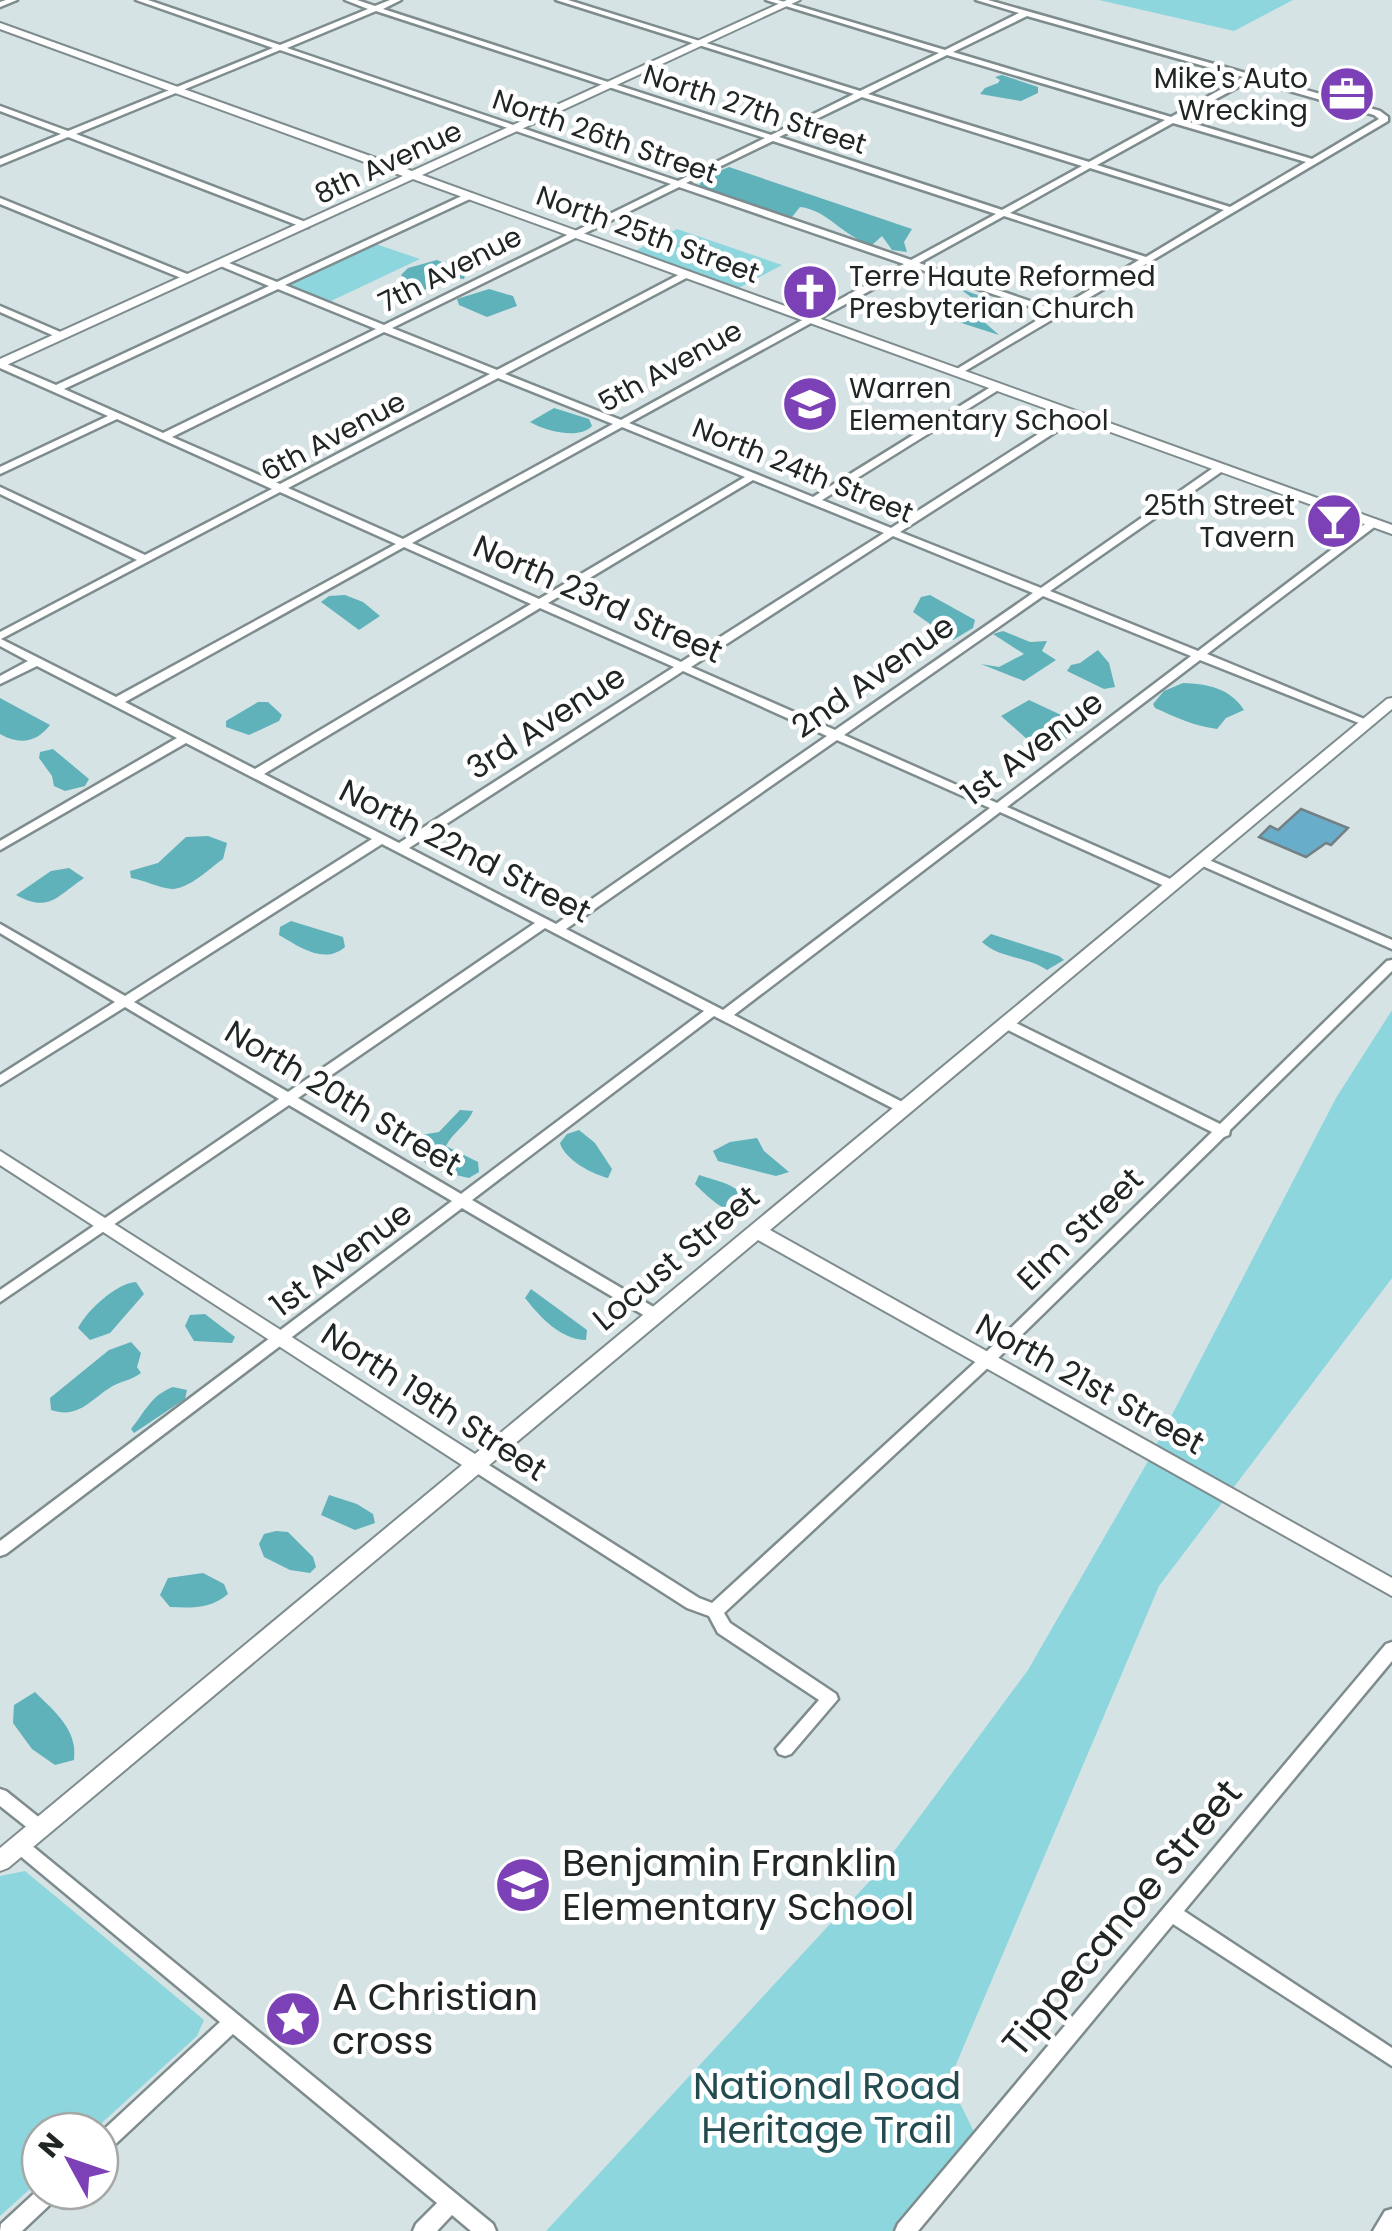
<svg xmlns="http://www.w3.org/2000/svg" width="1392" height="2231" font-family="Poppins,sans-serif">
	<rect width="100%" height="100%" fill="#d5e3e5"/>
	<g fill="#8dd6de">
		<polygon points="1099,0 1293,0 1234,31"/>
		<polygon points="677,229 782,265 737,289 633,252"/>
		<polygon points="373,243 420,259 329,302 286,284"/>
		<polygon points="1392,1010 1392,1278 1159,1586 949,2081 979,2142 905,2231 546,2231 881,1869 1028,1670 1147,1463 1336,1098"/>
		<polygon points="25,1871 204,2020 197,2036 93,2131 40,2131 40,2180 0,2216 0,1876"/>
	</g>
	<g fill="#5fb1ba">
		<polygon points="1002,75 1038,87 1038,93 1021,101 980,94 985,88 998,83 1000,80 995,77"/>
		<path d="M729 167 912 229 904 242 907 252 892 250 882 236 872 245C843 237 828 210 800 207L792 217 784 216 699 186 703 178Z"/>
		<polygon points="437,260 466,273 464,279 432,275 434,287 420,291 401,275 408,268"/>
		<polygon points="959,288 1011,308 1010,311 987,314 983,321 999,335 952,320 950,315 975,300"/>
		<polygon points="489,289 513,296 517,306 487,317 459,305 457,299"/>
		<path d="M554 408 589 419 592 426C580 440 545 431 530 422Z"/>
		<polygon points="345,595 363,602 380,616 359,630 321,602 329,596"/>
		<polygon points="930,595 975,620 973,628 953,640 913,612 921,597"/>
		<polygon points="1003,631 1030,642 1047,641 1042,651 1056,660 1024,681 981,664 999,667 1024,654 993,634"/>
		<polygon points="1098,650 1109,663 1115,687 1104,689 1067,671 1071,665 1080,663"/>
		<path d="M1183 683C1208 684 1230 688 1244 710L1226 718 1217 729C1194 726 1175 717 1155 708L1153 704 1164 691Z"/>
		<path d="M0 698 50 725C36 743 19 745 0 734Z"/>
		<polygon points="1029,700 1074,721 1077,732 1051,747 1028,740 1001,716"/>
		<polygon points="258,702 268,702 282,715 279,721 249,735 226,727 226,721"/>
		<polygon points="53,749 89,779 85,786 65,791 54,786 52,776 39,758 40,752"/>
		<path d="M208 836 227 843 223 859C210 868 189 889 172 889 159 888 144 880 131 878L130 871 158 863 186 837Z"/>
		<path d="M69 868 84 878C56 897 49 913 16 895L51 871Z"/>
		<path d="M291 921 343 937 345 947C324 965 300 947 279 935L280 927Z"/>
		<path d="M991 934 1059 956 1064 960 1047 970C1027 956 1000 959 982 942Z"/>
		<path d="M460 1110 473 1111C467 1125 453 1132 446 1146L478 1162 479 1172 469 1178 434 1170 409 1149V1137L439 1132Z"/>
		<path d="M579 1130 595 1143 612 1169 608 1178C592 1174 565 1160 560 1143L567 1134Z"/>
		<polygon points="757,1138 764,1151 789,1172 776,1176 718,1161 713,1151 730,1142"/>
		<path d="M699 1175C720 1182 745 1185 750 1210 729 1219 709 1198 695 1184Z"/>
		<path d="M136 1282 144 1294 110 1333 90 1340 78 1328C87 1310 117 1283 136 1282Z"/>
		<path d="M531 1289 587 1330 586 1340C561 1340 540 1317 525 1298Z"/>
		<polygon points="205,1314 235,1337 232,1343 194,1341 185,1326 190,1315"/>
		<path d="M131 1342 141 1353 137 1367 141 1373C132 1380 121 1381 111 1387 89 1401 78 1419 51 1410L50 1398 109 1350Z"/>
		<path d="M173 1387 187 1390 185 1399 134 1433 131 1429C145 1412 151 1395 173 1387Z"/>
		<polygon points="329,1495 357,1504 373,1514 375,1523 355,1530 321,1515"/>
		<polygon points="276,1531 288,1532 313,1557 316,1567 310,1573 290,1570 264,1557 259,1544 264,1534"/>
		<path d="M203 1573 224 1584 228 1594C211 1609 191 1608 170 1607L160 1595 168 1578Z"/>
		<path d="M35 1692C55 1712 78 1730 74 1760L55 1765 32 1749 13 1723 14 1705Z"/>
	</g>
	<polygon fill="#68aeca" stroke="#758085" stroke-width="2.5" points="1301,809 1348,828 1331,845 1326,843 1306,857 1259,837 1270,826 1278,830"/>
	<g fill="none" stroke-linecap="round" stroke-linejoin="round">
		<g stroke="#7f8c8e" stroke-width="5">
			<g id="minor">
				<polygon points="6,0 17,0 0,7 0,2"/>
				<path d="M136 0H148L280 45 368 9 345 0H357L375 6 390 0H401L383 9 771 135 854 94 556 0H568L860 91 939 53 766 0H778L945 50 1019 13 976 0H988L1380 111 1388 117V121L960 374 952 372 1049 313 913 267 629 423 813 497 994 385H1000V389L822 500 891 528 1071 413H1079V417L900 532 1041 588 1216 466H1224V470L1050 591 1198 651 1369 521H1377V525L1207 654 1374 723 1372 725H1364L1200 660 1007 807 1177 882 1179 885 1177 888H1169L1000 812 734 1015 910 1106 912 1109 910 1112H900L714 1016 472 1200 662 1312 664 1316 662 1320H652L462 1208 6 1554 0 1556V1541L452 1201 289 1105 0 1302V1290L279 1099 125 1007 0 1085V1075L115 1002 0 933V924L125 996 372 839 186 743 0 850V841L177 738 37 666 0 684V676L28 661 0 646V632L137 560 0 494V487L145 555 272 489 117 419 0 474V467L108 416 0 368V361L56 385 269 286 218 265V261H224L277 282 466 194H472V198L285 285 384 325 671 184 280 50 76 134 308 223V227H302L68 137 0 165V159L61 134 0 111V106L68 131 273 48ZM376 11 765 138 678 181 287 48ZM1027 16 1243 77 1171 117 953 52ZM947 55 1165 120 1089 162 868 94ZM1251 80 1374 115 1379 119 1312 159 1179 119ZM862 97 1082 166 1002 210 779 137ZM1173 123 1306 162 1230 207 1097 165ZM773 141 996 214 911 260 686 183ZM1090 168 1224 210 1146 257 1010 213ZM679 187 904 264 621 420 505 374 690 276V272H684L497 370 392 328ZM1004 216 1139 260 1056 310 919 263ZM278 289 376 329 163 433 64 389ZM384 332 490 374 280 484 172 437ZM498 378 613 424 403 539 288 488ZM622 427 745 477 539 599 412 543ZM753 480 884 533 681 662 548 603ZM280 492 396 544 116 697 1 639ZM893 536 1033 593 835 730 691 667ZM404 547 531 604 255 769 125 702ZM1043 596 1191 656 997 803 844 735ZM540 608 674 667 399 843 264 774ZM683 671 827 736 556 924 409 848ZM837 740 990 808 723 1010 566 929ZM382 844 535 923 288 1092 134 1002ZM545 928 704 1011 461 1194 298 1098Z"/>
				<polygon points="0,198 192,276 194,278 186,280 0,204"/>
				<polygon points="0,306 65,334 67,336 59,338 0,312"/>
				<polygon points="1202,857 1392,940 1392,949 1198,864 1196,861 1198,858"/>
				<polygon points="1392,960 1392,971 1230,1130 1229,1135 1224,1137 992,1364 724,1613 730,1623 836,1694 838,1699 791,1754 785,1756 779,1754 776,1749 819,1700 718,1633 709,1616 687,1608 472,1470 470,1466 472,1462 484,1462 699,1598 712,1603 982,1356 1212,1132 1002,1027 1000,1024 1002,1021 1012,1021 1220,1124 1387,961"/>
				<polygon points="1392,1642 1392,1661 1184,1911 1392,2048 1392,2066 1173,1924 918,2231 895,2231 898,2224 1386,1644"/>
				<polygon points="0,1789 6,1791 46,1823 49,1828 46,1833 40,1835 34,1833 0,1806"/>
				<polygon points="19,1838 25,1840 493,2224 496,2231 471,2231 452,2215 437,2231 413,2231 416,2224 437,2203 233,2034 107,2152 100,2155 100,2133 220,2022 13,1850 10,1845 13,1840"/>
				<polygon points="40,2188 40,2191 61,2191 58,2197 22,2231 0,2231 1,2224"/>
				<polygon points="1392,2209 1392,2231 1373,2231 1385,2211"/>
			</g>
		</g>
		<g stroke="#7f8c8e" stroke-width="4">
			<g id="tertiary">
				<polygon points="787,0 800,0 422,175 1392,525 1392,534 413,179 0,368 0,359 403,176 0,29 0,23 412,171"/>
				<polygon points="1392,698 1392,709 770,1230 1392,1578 1392,1596 758,1240 8,1868 0,1871 0,1848 462,1465 0,1165 0,1151 475,1454 1387,699"/>
			</g>
		</g>
		<use href="#minor" fill="#fff" fill-rule="evenodd"/>
		<use href="#tertiary" fill="#fff" fill-rule="evenodd"/>
	</g>
	<defs>
		<g id="office-disc" transform="scale(2.875)"><circle r="9.5" fill="#7c41b6" stroke="#fff"/><path d="M-6-3h4V-5.5h4V-3h4V5H-6ZM-1-4.5V-3h2v-1.5ZM-6 0V1H6V0Z" fill="#fff"/></g>
		<g id="church-disc" transform="scale(2.875)"><circle r="9.5" fill="#7c41b6" stroke="#fff"/><path d="M-1.2-6h2.4v3.5h3.3v2.4h-3.3V6h-2.4V-.1h-3.3v-2.4h3.3Z" fill="#fff"/></g>
		<g id="school-disc" transform="scale(2.875)"><circle r="9.5" fill="#7c41b6" stroke="#fff"/><path d="M0-5L7-2L0 1L-7-2ZM-4 1L0 2.5L4 1V4Q0 6-4 4Z" fill="#fff"/></g>
		<g id="bar-disc" transform="scale(2.875)"><circle r="9.5" fill="#7c41b6" stroke="#fff"/><path d="M-6-5H6L.8 .8V4.5H3.5V6h-7V4.5H-.8V.8Z" fill="#fff"/></g>
		<g id="sight-disc" transform="scale(2.875)"><circle r="9.5" fill="#7c41b6" stroke="#fff"/><path d="M0-6L1.8-2.2L6-1.7L2.9 1.2L3.7 5.4L0 3.3L-3.7 5.4L-2.9 1.2L-6-1.7L-1.8-2.2Z" fill="#fff"/></g>
	</defs>
	<g fill-rule="evenodd">
		<use href="#office-disc" x="1347" y="94"/>
		<use href="#church-disc" x="810" y="292"/>
		<use href="#school-disc" x="810" y="404"/>
		<use href="#bar-disc" x="1334" y="521"/>
		<use href="#school-disc" x="523" y="1885"/>
		<use href="#sight-disc" x="293" y="2019"/>
	</g>
	<g text-anchor="middle" stroke-width="9" stroke-linejoin="round" paint-order="stroke">
		<g font-size="28" fill="#202526" stroke="#fff" text-anchor="end">
			<text x="1308" y="88">Mike's Auto<tspan x="1308" dy="32">Wrecking</tspan></text>
			<text x="849" y="286" text-anchor="start">Terre Haute Reformed<tspan x="849" dy="32">Presbyterian Church</tspan></text>
			<text x="849" y="398" text-anchor="start">Warren<tspan x="849" dy="32">Elementary School</tspan></text>
			<text x="1295" y="515">25th Street<tspan x="1295" dy="32">Tavern</tspan></text>
		</g>
		<g font-size="28" fill="#202526" stroke="#fff">
			<text transform="translate(755 109) rotate(18)" y="10">North 27th Street</text>
			<text transform="translate(605 136) rotate(19)" y="10">North 26th Street</text>
			<text transform="translate(388 162) rotate(-25)" y="10">8th Avenue</text>
			<text transform="translate(648 234) rotate(20)" y="10">North 25th Street</text>
			<text transform="translate(450 269) rotate(-27)" y="10">7th Avenue</text>
			<text transform="translate(670 366) rotate(-29)" y="10">5th Avenue</text>
			<text transform="translate(333 436) rotate(-28)" y="10">6th Avenue</text>
			<text transform="translate(803 470) rotate(22)" y="10">North 24th Street</text>
		</g>
		<g font-size="32" fill="#202526" stroke="#fff">
			<text transform="translate(598 599) rotate(24)" y="11">North 23rd Street</text>
			<text transform="translate(873 676) rotate(-35)" y="11">2nd Avenue</text>
			<text transform="translate(546 722) rotate(-33)" y="11">3rd Avenue</text>
			<text transform="translate(1032 748) rotate(-37)" y="11">1st Avenue</text>
			<text transform="translate(465 851) rotate(27)" y="11">North 22nd Street</text>
			<text transform="translate(343 1098) rotate(31)" y="11">North 20th Street</text>
			<text transform="translate(1080 1229) rotate(-44)" y="11">Elm Street</text>
			<text transform="translate(676 1258) rotate(-40)" y="11">Locust Street</text>
			<text transform="translate(341 1259) rotate(-37)" y="11">1st Avenue</text>
			<text transform="translate(1090 1384) rotate(29)" y="11">North 21st Street</text>
			<text transform="translate(434 1402) rotate(33)" y="11">North 19th Street</text>
		</g>
		<g font-size="38" fill="#202526" stroke="#fff" text-anchor="start">
			<text x="562" y="1876">Benjamin Franklin<tspan x="562" dy="44">Elementary School</tspan></text>
			<text x="332" y="2010">A Christian<tspan x="332" dy="44">cross</tspan></text>
		</g>
		<g font-size="38" fill="#202526" stroke="#fff">
			<text transform="translate(1122 1918) rotate(-50)" y="13">Tippecanoe Street</text>
		</g>
		<g font-size="38" fill="#234a4e" stroke="#fff">
			<text x="827" y="2099">National Road<tspan x="827" dy="44">Heritage Trail</tspan></text>
		</g>
	</g>
	<g transform="translate(70 2161) rotate(310)"><circle r="48" fill="#ffffff" stroke="#a6a8a8" stroke-width="2.5"/>
	<path d="M0-8L18 38L0 25L-18 38Z" fill="#7c41b6"/>
	<text y="-15" font-size="28" font-weight="bold" text-anchor="middle" fill="#202526">N</text>
	</g>
</svg>
